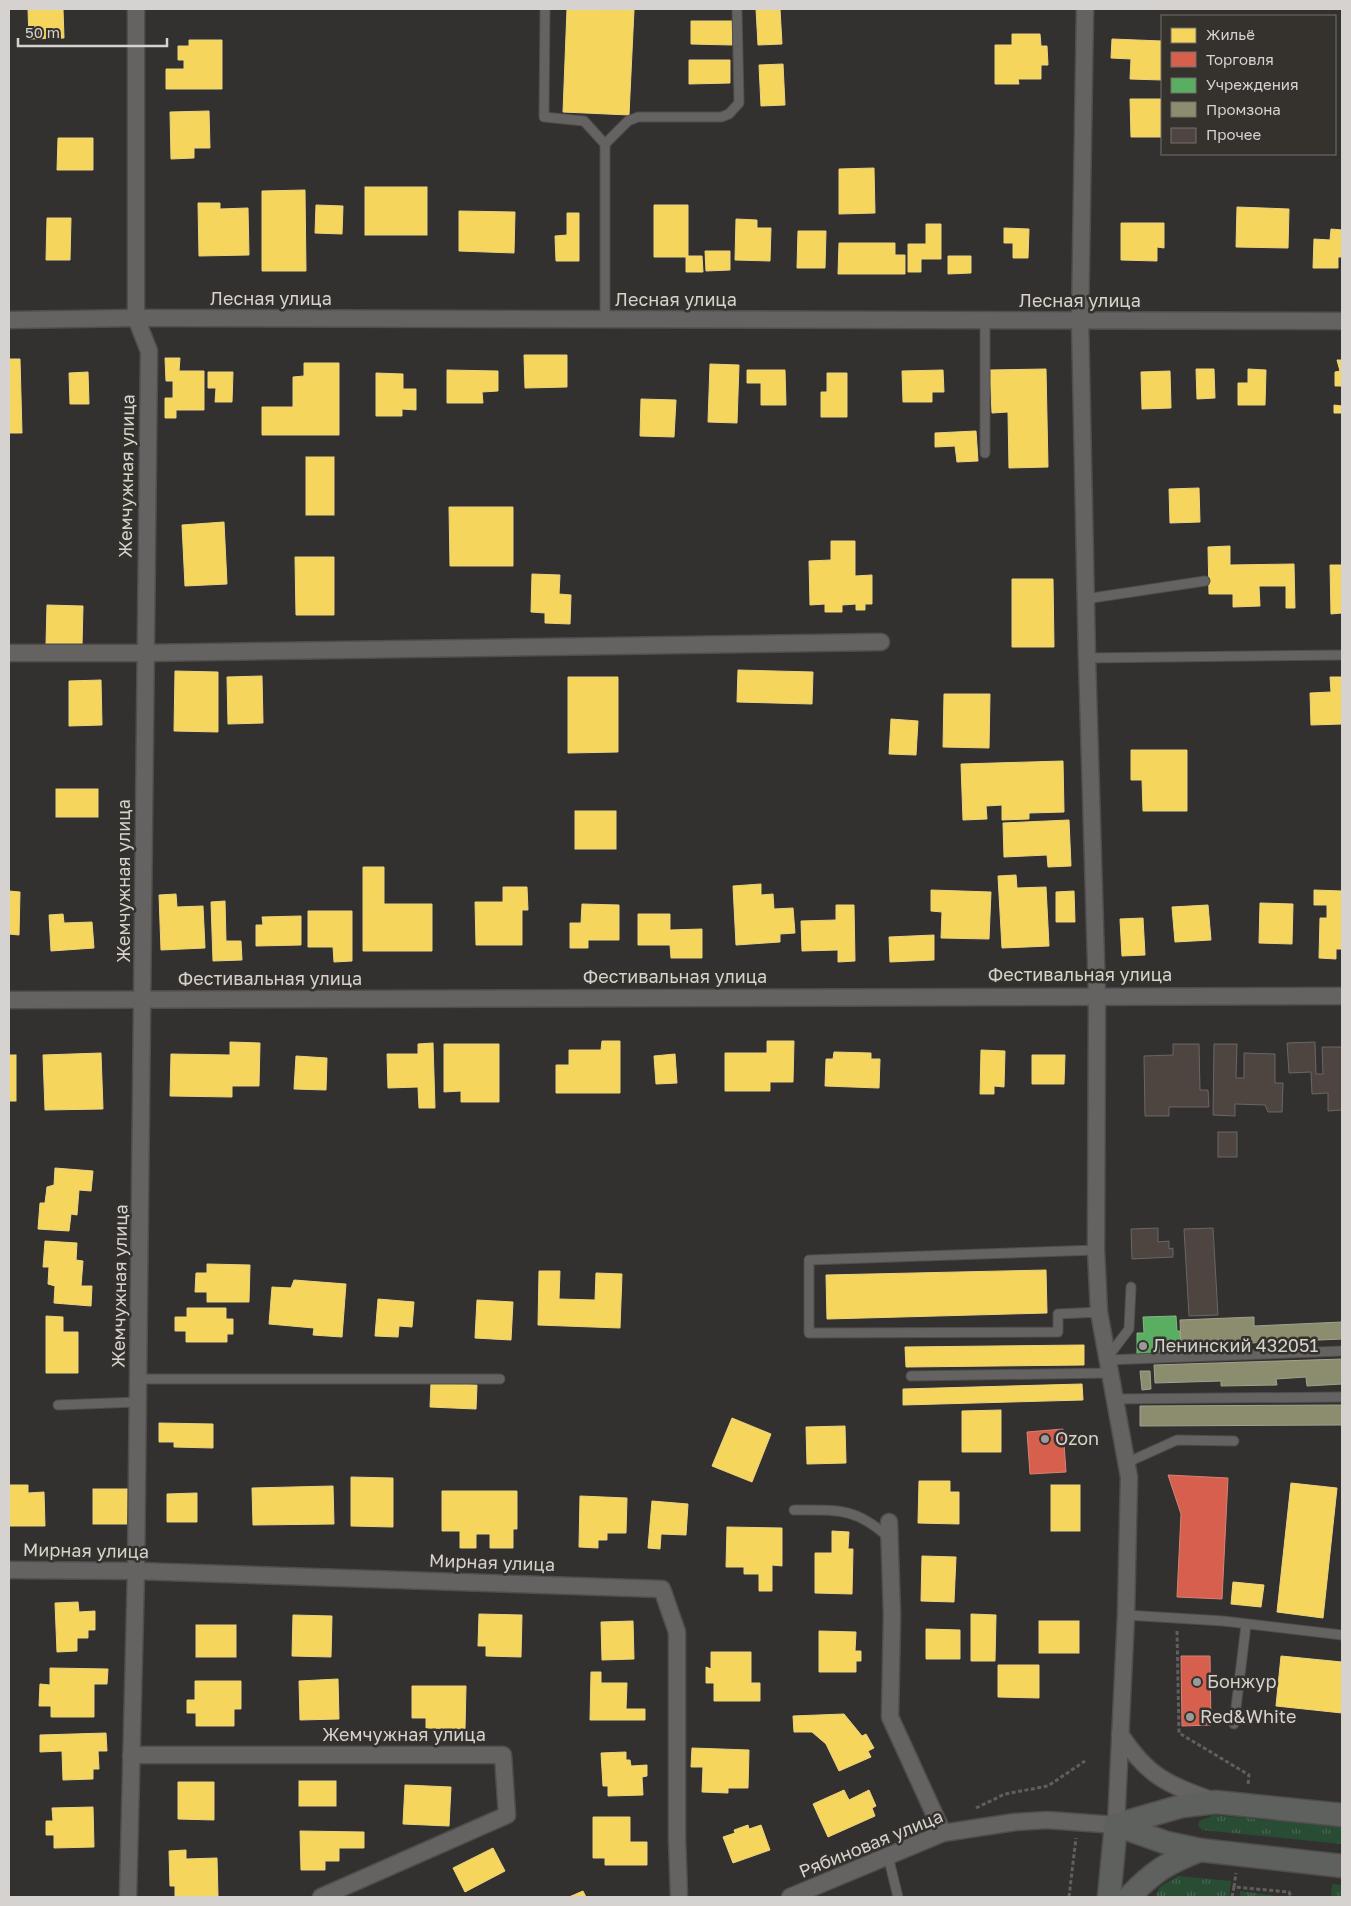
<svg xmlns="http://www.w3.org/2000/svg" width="1351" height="1906" font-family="'Golos Text',sans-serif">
	<defs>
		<pattern id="grass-tufts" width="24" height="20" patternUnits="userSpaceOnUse" patternTransform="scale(1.25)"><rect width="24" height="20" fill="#294c35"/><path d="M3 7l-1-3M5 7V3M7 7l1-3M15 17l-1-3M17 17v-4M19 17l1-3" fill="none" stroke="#476551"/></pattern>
	</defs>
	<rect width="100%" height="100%" fill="#33312f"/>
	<g fill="url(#grass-tufts)">
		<polygon points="1215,1815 1342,1827 1342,1844 1202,1830 1198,1826 1199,1821"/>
		<polygon points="1178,1876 1231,1881 1229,1897 1155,1897 1160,1887"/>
		<polygon points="1332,1884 1342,1885 1342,1897 1331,1897"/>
		<polygon points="1240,1891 1284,1897 1240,1897"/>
	</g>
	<g fill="#f6d55c" stroke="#ecd47f">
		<polygon points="28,9 63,9 64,38 29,39"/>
		<polygon points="567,9 634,10 629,115 563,112"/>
		<polygon points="756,9 780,9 782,44 758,45"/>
		<polygon points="691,21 732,21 732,45 691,44"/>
		<polygon points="1012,34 1040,34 1041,46 1047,46 1048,65 1041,65 1041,79 1018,79 1019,84 995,84 995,45 1012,45"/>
		<polygon points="1112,39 1162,41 1162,80 1130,79 1131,59 1111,58"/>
		<polygon points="189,40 222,40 222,89 166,89 166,69 184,69 184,60 178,60 178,46 189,46"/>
		<polygon points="689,60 730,60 730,83 689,84"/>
		<polygon points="783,64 785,105 761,106 759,65"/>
		<polygon points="1130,99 1162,99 1162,137 1131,137"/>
		<polygon points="209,111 210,148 194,148 194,158 171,159 170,112"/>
		<polygon points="58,138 93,138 93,170 57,170"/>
		<polygon points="874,168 875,213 839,214 839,169"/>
		<rect x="365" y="187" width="62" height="48"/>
		<polygon points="305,190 306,271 262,271 262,191"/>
		<polygon points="198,203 220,203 220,209 248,208 249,255 199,256"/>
		<polygon points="316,205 343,206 342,234 315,233"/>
		<polygon points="654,205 688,205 688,256 702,256 703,272 686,272 686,257 654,257"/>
		<polygon points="1237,207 1289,209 1288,248 1236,247"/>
		<polygon points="459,211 515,212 514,253 459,251"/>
		<polygon points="567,213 579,213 579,261 556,261 555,236 567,235"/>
		<polygon points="47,218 71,218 70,260 46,260"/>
		<polygon points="736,219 757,220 757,228 771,228 770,261 735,260"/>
		<polygon points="1121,223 1164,223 1164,248 1157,247 1157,261 1121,260"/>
		<polygon points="926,224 941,224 941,259 921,259 921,272 908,272 908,244 926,244"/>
		<polygon points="1004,228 1029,229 1028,258 1013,258 1013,243 1004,243"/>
		<polygon points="1331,229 1342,230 1342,257 1338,257 1338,268 1313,268 1314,239 1330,240"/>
		<polygon points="798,231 826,231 825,268 797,268"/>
		<polygon points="839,243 895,243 895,255 905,255 905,274 838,274"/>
		<polygon points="705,251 730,251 730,270 706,271"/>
		<polygon points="948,256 971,256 971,273 948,274"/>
		<polygon points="524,355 567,355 567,387 525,388"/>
		<polygon points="165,358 180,358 179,371 204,371 204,410 176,410 176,418 165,418 165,398 173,398 173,381 166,381"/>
		<polygon points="9,359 20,359 22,433 9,433"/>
		<polygon points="1337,360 1342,360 1342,386 1335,386 1335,372 1340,371"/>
		<polygon points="304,363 339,363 339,435 262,435 262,407 293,407 293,377 304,376"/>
		<polygon points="710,364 739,365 737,423 708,422"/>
		<polygon points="1046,369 1048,467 1009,468 1008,412 992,413 990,370"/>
		<polygon points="1196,369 1214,369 1215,398 1197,399"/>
		<polygon points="1248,369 1266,370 1265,405 1238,405 1238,383 1248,383"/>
		<polygon points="447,370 498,371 498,391 482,392 483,403 447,403"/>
		<polygon points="747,370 785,370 786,405 761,405 761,383 747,383"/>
		<polygon points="943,370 944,392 932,392 932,402 903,402 902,371"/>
		<polygon points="1170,371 1171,408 1142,409 1141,372"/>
		<polygon points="88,372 89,404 70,404 69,373"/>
		<polygon points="208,372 233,372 232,402 215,402 216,388 208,388"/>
		<polygon points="376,373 403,374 403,389 416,389 416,410 402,409 402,416 376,416"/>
		<polygon points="827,373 847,373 847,417 821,417 821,392 827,392"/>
		<polygon points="641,399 676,400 674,437 640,436"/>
		<polygon points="1334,405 1342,406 1342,413 1334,413"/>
		<polygon points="976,431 978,461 957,462 955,446 935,447 935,433"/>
		<rect x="306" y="457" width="28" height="58"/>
		<polygon points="1199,488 1200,522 1170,523 1169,489"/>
		<polygon points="449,507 513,507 513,566 450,566"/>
		<polygon points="224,522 227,584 185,586 182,525"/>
		<polygon points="831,541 855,541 855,576 872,575 872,604 865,604 865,610 856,610 856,604 842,605 842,612 825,612 825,604 810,605 809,561 831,560"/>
		<polygon points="1230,546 1230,565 1294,564 1295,608 1286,608 1286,586 1259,586 1260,606 1233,607 1233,594 1209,594 1208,547"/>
		<polygon points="295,557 334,557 334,615 296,615"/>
		<polygon points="1330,565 1342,565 1342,613 1331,614"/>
		<polygon points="532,574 560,575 559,594 571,595 570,624 545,623 545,613 531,612"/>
		<polygon points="1012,579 1053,579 1054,647 1012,647"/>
		<polygon points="47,605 83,606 82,645 46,644"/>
		<polygon points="738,670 813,672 812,704 737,702"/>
		<polygon points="175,671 218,672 218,732 174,731"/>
		<polygon points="262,676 263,723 228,724 227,677"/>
		<polygon points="568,677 618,677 618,752 568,753"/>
		<polygon points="1330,677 1342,677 1342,724 1311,725 1310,693 1331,692"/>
		<polygon points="101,680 102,725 69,726 69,681"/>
		<polygon points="944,694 990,694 989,748 943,747"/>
		<polygon points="891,719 918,721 916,755 889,754"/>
		<polygon points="1131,750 1187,750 1187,811 1143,811 1142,780 1131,780"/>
		<polygon points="1063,761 1064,812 1029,813 1029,819 1002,820 1002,805 986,806 987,819 963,820 961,764"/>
		<rect x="56" y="789" width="42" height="28"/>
		<rect x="575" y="811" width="41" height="38"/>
		<polygon points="1069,820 1071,866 1048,867 1047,855 1004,857 1003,823"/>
		<polygon points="363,867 384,867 384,904 432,904 432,951 363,951"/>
		<polygon points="1016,875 1017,888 1046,887 1049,946 1002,948 998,876"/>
		<polygon points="761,884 761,895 773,894 774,909 793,908 795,933 780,934 780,942 736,945 733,886"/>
		<polygon points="503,887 527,887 528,910 522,910 522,945 476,945 475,902 503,902"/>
		<polygon points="931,890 991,892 989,939 941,938 942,912 931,911"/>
		<polygon points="1314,890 1342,891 1342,949 1336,949 1336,959 1319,958 1320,918 1327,918 1327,905 1314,905"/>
		<polygon points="9,891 20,892 19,935 9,934"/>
		<polygon points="1074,891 1075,922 1056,922 1056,892"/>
		<polygon points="176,894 177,907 203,906 205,948 161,950 159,895"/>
		<polygon points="225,901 226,941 241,941 242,960 213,961 211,902"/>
		<polygon points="1260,903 1293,904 1292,944 1259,943"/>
		<polygon points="582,904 619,905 619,940 588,940 588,948 570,948 570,923 581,923"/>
		<polygon points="836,905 854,905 855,961 838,962 838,950 802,951 801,921 836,920"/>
		<polygon points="1208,905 1211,940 1175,942 1172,907"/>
		<polygon points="308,911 352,911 352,961 334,962 333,947 308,947"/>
		<polygon points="63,914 64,923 92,922 94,948 51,951 49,915"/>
		<polygon points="638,914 670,914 670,930 702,929 702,958 671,958 670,945 638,945"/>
		<polygon points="301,916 301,945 256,946 256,925 263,925 262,917"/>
		<polygon points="1143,918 1145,955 1122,956 1120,919"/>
		<polygon points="934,935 934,960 890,962 889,937"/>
		<polygon points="602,1041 620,1041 620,1093 556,1093 556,1065 569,1065 569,1050 601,1050"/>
		<polygon points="767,1041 794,1041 793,1082 770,1082 770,1091 725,1091 725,1053 767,1053"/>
		<polygon points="230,1042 260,1043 259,1086 232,1086 232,1097 170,1096 171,1054 230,1055"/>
		<polygon points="433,1043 435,1108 419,1108 418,1087 388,1088 387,1054 418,1054 418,1044"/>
		<polygon points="444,1044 499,1044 499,1102 461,1102 461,1091 444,1092"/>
		<polygon points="981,1050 1005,1051 1004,1087 994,1086 994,1094 980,1094"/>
		<polygon points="834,1052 871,1053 871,1059 880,1059 879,1088 825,1086 826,1059 833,1059"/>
		<polygon points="101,1053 103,1109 45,1110 43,1055"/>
		<polygon points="675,1054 677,1083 656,1084 654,1056"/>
		<rect x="9" y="1055" width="7" height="46"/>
		<polygon points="1032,1055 1065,1055 1064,1084 1032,1084"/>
		<polygon points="296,1056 327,1058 326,1090 294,1089"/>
		<polygon points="55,1168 93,1171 91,1191 79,1190 77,1215 71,1214 69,1231 38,1229 40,1203 45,1203 47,1187 54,1185"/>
		<polygon points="45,1241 77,1243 76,1260 83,1261 81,1286 92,1286 91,1306 54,1303 55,1286 48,1284 49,1267 43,1267"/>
		<polygon points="207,1264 250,1265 249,1302 207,1302 207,1292 195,1292 196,1273 207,1273"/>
		<polygon points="1046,1270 1047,1313 827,1319 826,1275"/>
		<polygon points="539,1271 560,1271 559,1299 595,1300 596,1273 622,1274 620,1328 538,1325"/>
		<polygon points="294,1280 346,1284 342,1337 313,1335 314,1328 269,1324 272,1287 291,1288"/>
		<polygon points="378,1299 414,1302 412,1327 399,1326 398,1337 375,1336"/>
		<polygon points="477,1300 513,1302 511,1340 475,1338"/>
		<polygon points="187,1308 226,1308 226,1319 233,1319 233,1334 227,1334 227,1342 186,1342 186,1331 175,1331 175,1317 187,1317"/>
		<polygon points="46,1316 63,1317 63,1332 78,1332 78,1373 46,1373"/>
		<polygon points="1084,1345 1084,1365 906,1367 905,1347"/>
		<polygon points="431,1383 477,1385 476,1409 430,1407"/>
		<polygon points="1082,1384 1083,1400 903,1405 903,1389"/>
		<polygon points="1001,1410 1001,1452 962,1452 962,1411"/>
		<polygon points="732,1418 771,1434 752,1482 712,1466"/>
		<polygon points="159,1423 213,1424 213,1448 174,1447 174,1442 159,1442"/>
		<polygon points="845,1426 846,1463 807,1464 806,1427"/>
		<polygon points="351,1477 393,1478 393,1527 351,1526"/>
		<polygon points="919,1481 950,1481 950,1492 959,1492 959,1524 918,1523"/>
		<polygon points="1291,1483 1337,1488 1323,1618 1277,1612"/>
		<polygon points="9,1485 28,1485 28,1493 44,1492 45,1526 9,1526"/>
		<rect x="1051" y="1485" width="29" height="46"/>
		<polygon points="333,1486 334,1524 253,1525 252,1488"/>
		<rect x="93" y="1489" width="35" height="35"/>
		<polygon points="442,1491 517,1491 517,1529 513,1529 513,1548 490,1548 490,1534 476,1534 476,1548 460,1548 460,1531 442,1531"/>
		<polygon points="197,1493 197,1522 167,1522 167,1494"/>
		<polygon points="580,1496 627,1498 626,1533 607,1533 607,1540 598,1540 598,1548 579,1547"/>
		<polygon points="652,1501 688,1504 686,1535 661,1534 660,1549 648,1548"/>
		<polygon points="727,1527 782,1528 782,1566 772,1565 772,1591 759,1591 759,1574 744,1574 744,1567 726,1567"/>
		<polygon points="832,1531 849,1532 848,1549 853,1549 852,1594 815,1593 815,1553 832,1553"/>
		<polygon points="922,1556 956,1557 954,1602 921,1601"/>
		<polygon points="1233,1582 1264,1585 1261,1607 1231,1604"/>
		<polygon points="78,1602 79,1612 95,1611 95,1630 88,1630 88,1638 77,1638 77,1651 57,1652 55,1603"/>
		<polygon points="479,1614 522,1615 521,1657 486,1656 486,1646 478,1646"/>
		<polygon points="971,1614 996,1615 995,1661 971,1661"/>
		<polygon points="293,1615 332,1616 331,1657 292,1656"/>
		<polygon points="633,1621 634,1659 602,1660 601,1622"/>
		<rect x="1039" y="1621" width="40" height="32"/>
		<rect x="196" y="1625" width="40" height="32"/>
		<polygon points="926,1629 960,1630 960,1659 926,1659"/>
		<polygon points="819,1631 856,1632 855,1651 861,1651 861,1661 856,1661 856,1672 819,1672"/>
		<polygon points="711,1652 751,1652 751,1683 760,1683 760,1701 714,1701 714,1683 706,1683 706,1667 711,1669"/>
		<polygon points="1281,1656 1342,1662 1342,1713 1276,1706"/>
		<polygon points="998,1665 1039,1665 1039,1698 998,1697"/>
		<polygon points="50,1668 108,1669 107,1684 94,1684 94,1717 51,1717 51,1706 39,1706 40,1684 50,1685"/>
		<polygon points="591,1672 601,1672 601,1683 627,1683 626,1709 645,1709 645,1720 590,1720"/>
		<polygon points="338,1679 339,1719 300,1720 299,1681"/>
		<polygon points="195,1681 241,1681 241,1709 234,1709 234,1726 196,1726 196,1713 187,1713 187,1700 195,1700"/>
		<polygon points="412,1686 466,1686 465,1729 426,1728 426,1718 412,1718"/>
		<polygon points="844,1714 862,1736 866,1734 874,1748 868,1751 871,1757 839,1771 826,1744 812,1732 794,1732 793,1716"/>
		<polygon points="106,1733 107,1751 98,1751 99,1769 93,1769 93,1779 63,1780 62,1751 40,1752 40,1735"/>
		<polygon points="692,1748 749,1750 748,1788 728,1788 728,1793 702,1792 703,1767 691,1767"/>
		<polygon points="626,1752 626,1760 630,1760 631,1766 647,1765 647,1776 642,1777 643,1795 608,1796 608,1786 603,1786 601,1753"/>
		<rect x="299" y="1781" width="37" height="25"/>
		<polygon points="178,1782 214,1782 214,1820 178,1819"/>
		<polygon points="405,1785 451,1787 449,1826 403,1824"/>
		<polygon points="844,1790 849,1800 869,1790 876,1806 872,1808 875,1816 828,1837 813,1804"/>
		<polygon points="93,1807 94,1847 54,1848 54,1835 46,1835 46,1821 53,1821 52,1808"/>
		<polygon points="593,1817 630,1817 630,1842 647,1842 647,1865 605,1865 605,1858 593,1858"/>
		<polygon points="748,1825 749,1829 761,1825 770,1850 733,1863 723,1837 735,1833 734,1830"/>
		<polygon points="300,1831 364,1832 364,1848 339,1848 339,1861 325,1861 325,1870 301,1870"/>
		<polygon points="493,1848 505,1871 465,1892 453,1868"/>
		<polygon points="186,1850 186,1859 217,1858 218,1896 175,1896 175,1886 170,1886 169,1851"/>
		<polygon points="583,1891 586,1897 569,1897"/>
	</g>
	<g fill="#d6604d" stroke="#d68274">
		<polygon points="1063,1429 1066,1472 1030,1474 1027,1432"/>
		<polygon points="1168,1475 1228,1478 1222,1599 1177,1597 1181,1514"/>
		<polygon points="1181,1656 1210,1656 1211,1725 1182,1726"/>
	</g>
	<polygon fill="#5aae61" stroke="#7fb982" points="1176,1316 1177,1331 1180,1331 1181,1353 1137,1355 1137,1333 1144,1333 1143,1317"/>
	<g fill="#8c8c6e" stroke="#a2a18b">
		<polygon points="1254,1317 1254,1326 1342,1322 1342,1339 1181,1346 1180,1320"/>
		<polygon points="1342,1359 1342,1384 1307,1386 1306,1377 1276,1379 1277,1385 1221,1386 1221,1381 1155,1383 1154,1365"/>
		<polygon points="1140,1371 1150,1371 1151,1389 1142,1390"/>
		<polygon points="1342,1405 1342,1425 1140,1426 1140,1406"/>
	</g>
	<g fill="#4f4540" stroke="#696766">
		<polygon points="1315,1042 1316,1074 1323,1074 1322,1047 1342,1047 1342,1110 1328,1111 1328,1093 1312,1094 1311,1072 1289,1073 1287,1043"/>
		<polygon points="1173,1044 1199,1044 1200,1090 1208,1090 1209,1107 1169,1107 1169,1116 1145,1116 1144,1056 1173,1055"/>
		<polygon points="1214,1044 1237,1044 1236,1078 1244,1078 1244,1053 1275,1054 1275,1083 1283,1083 1282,1112 1268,1112 1265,1105 1235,1104 1235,1116 1213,1115"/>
		<rect x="1218" y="1132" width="19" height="25"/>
		<polygon points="1158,1228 1158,1242 1169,1241 1169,1249 1173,1248 1173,1257 1132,1259 1131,1229"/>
		<polygon points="1213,1228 1218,1315 1189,1316 1184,1229"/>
	</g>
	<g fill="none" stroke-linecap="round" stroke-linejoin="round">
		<g stroke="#4f4e4c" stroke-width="11">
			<g id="service">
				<polyline points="545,9 544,117 584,121 605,144 605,320"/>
				<polyline points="605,144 628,121 638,117 721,117 729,114 739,103 737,9"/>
				<polyline points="985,453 985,321"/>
				<polyline points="1085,599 1205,581"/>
				<polyline points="1087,658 1342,655"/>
				<polyline points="1096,1250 809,1260 809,1333 1058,1332 1058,1314 1099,1312"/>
				<polyline points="1107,1358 1129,1329 1131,1287"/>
				<polyline points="1106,1360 1342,1351"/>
				<polyline points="911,1376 1108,1373"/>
				<polyline points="138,1379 500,1379"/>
				<polyline points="1113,1399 1342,1397"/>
				<polyline points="58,1405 138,1402"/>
				<polyline points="1126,1463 1177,1440 1234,1441"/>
				<path d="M794 1510C837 1510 855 1507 888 1537"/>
				<polyline points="1126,1615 1223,1621 1342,1635"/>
				<polyline points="1234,1724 1246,1625"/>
				<polyline points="888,1856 898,1897"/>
			</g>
		</g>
		<g stroke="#4f4e4c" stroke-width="19">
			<g id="minor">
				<polyline points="9,320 136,318 1342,321"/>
				<polyline points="9,653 145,653 881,642"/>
				<polyline points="9,1000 1342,996"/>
				<polyline points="889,1522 892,1615 890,1717 943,1833"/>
				<polyline points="9,1570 136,1571 662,1589 677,1632 677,1837 679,1897"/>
				<path d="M1120 1734C1148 1777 1167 1784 1214 1801"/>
				<polyline points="131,1755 503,1755 507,1815 321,1897"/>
				<polyline points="128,1897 136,1571 149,351 136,318 136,9"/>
				<polyline points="790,1897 943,1833 1015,1822 1047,1820 1116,1825 1126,1615 1129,1477 1099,1312 1096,1250 1097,995 1087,658 1080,320 1085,9"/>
			</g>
		</g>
		<g stroke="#4f4e4c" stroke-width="25">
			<g id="secondary">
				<polyline points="1116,1825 1167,1843 1200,1850 1342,1866"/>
				<polyline points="1116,1825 1182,1806 1216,1802 1342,1815"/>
				<polyline points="1109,1897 1116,1825"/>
				<path d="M1129 1897C1154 1871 1167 1863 1200 1850"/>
			</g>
		</g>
		<g stroke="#605f5e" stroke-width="3" stroke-dasharray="4 2.5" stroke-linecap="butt">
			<polyline points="1177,1631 1179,1733 1249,1775 1248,1785"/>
			<polyline points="976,1808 1005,1794 1048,1786 1085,1761"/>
			<polyline points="1234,1887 1236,1873"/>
			<polyline points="1069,1897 1076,1838"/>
			<polyline points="1232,1897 1234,1887 1289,1892 1291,1897"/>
		</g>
		<use href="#service" stroke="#656362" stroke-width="9"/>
		<use href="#minor" stroke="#656362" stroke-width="16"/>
		<use href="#secondary" stroke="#5f615f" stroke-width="22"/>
	</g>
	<g fill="#9c9a98" stroke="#35312d" stroke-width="2">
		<circle cx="1143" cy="1346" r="5"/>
		<circle cx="1045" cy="1439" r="5"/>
		<circle cx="1197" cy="1682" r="5"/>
		<circle cx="1190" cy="1717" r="5"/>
	</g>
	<g text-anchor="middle" stroke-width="5" stroke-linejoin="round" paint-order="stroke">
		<g font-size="18" fill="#d5d2d0" stroke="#35312d">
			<text x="271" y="305">Лесная улица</text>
			<text x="676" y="306">Лесная улица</text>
			<text x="1080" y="307">Лесная улица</text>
			<text transform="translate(127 476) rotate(-89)" y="6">Жемчужная улица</text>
			<text transform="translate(124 881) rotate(-90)" y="6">Жемчужная улица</text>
			<text x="1080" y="981">Фестивальная улица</text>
			<text x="675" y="983">Фестивальная улица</text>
			<text x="270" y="985">Фестивальная улица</text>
			<text transform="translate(120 1286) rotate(-89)" y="6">Жемчужная улица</text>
			<text transform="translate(86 1551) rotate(1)" y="6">Мирная улица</text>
			<text transform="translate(492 1563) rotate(2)" y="6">Мирная улица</text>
			<text x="404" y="1741">Жемчужная улица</text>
			<text transform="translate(871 1844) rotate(-22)" y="6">Рябиновая улица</text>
		</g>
		<g font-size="18" fill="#d5d2d0" stroke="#35312d" text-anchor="start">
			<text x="1153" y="1352">Ленинский 432051</text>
			<text x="1055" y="1445">Ozon</text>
			<text x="1207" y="1688">Бонжур</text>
			<text x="1200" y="1723">Red&amp;White</text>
		</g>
	</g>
	<rect width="1351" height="1906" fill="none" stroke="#d5d2d0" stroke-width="20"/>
	<rect x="1161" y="15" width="175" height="140" fill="#35312d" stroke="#75716e"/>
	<rect x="1171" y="28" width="25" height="15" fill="#f6d55c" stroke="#75716e"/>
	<text x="1206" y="40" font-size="15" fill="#d5d2d0">Жильё</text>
	<rect x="1171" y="52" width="25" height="15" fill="#d6604d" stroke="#75716e"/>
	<text x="1206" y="65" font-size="15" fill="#d5d2d0">Торговля</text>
	<rect x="1171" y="78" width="25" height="15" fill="#5aae61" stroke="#75716e"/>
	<text x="1206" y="90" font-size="15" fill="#d5d2d0">Учреждения</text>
	<rect x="1171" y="102" width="25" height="15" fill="#8c8c6e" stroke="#75716e"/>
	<text x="1206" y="115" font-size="15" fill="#d5d2d0">Промзона</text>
	<rect x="1171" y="128" width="25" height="15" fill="#4f4540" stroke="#75716e"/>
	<text x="1206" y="140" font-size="15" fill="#d5d2d0">Прочее</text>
	<path d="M18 38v8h149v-8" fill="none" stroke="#d5d2d0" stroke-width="2.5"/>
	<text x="25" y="38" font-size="15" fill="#d5d2d0" stroke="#35312d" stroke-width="4" paint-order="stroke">50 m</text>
</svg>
